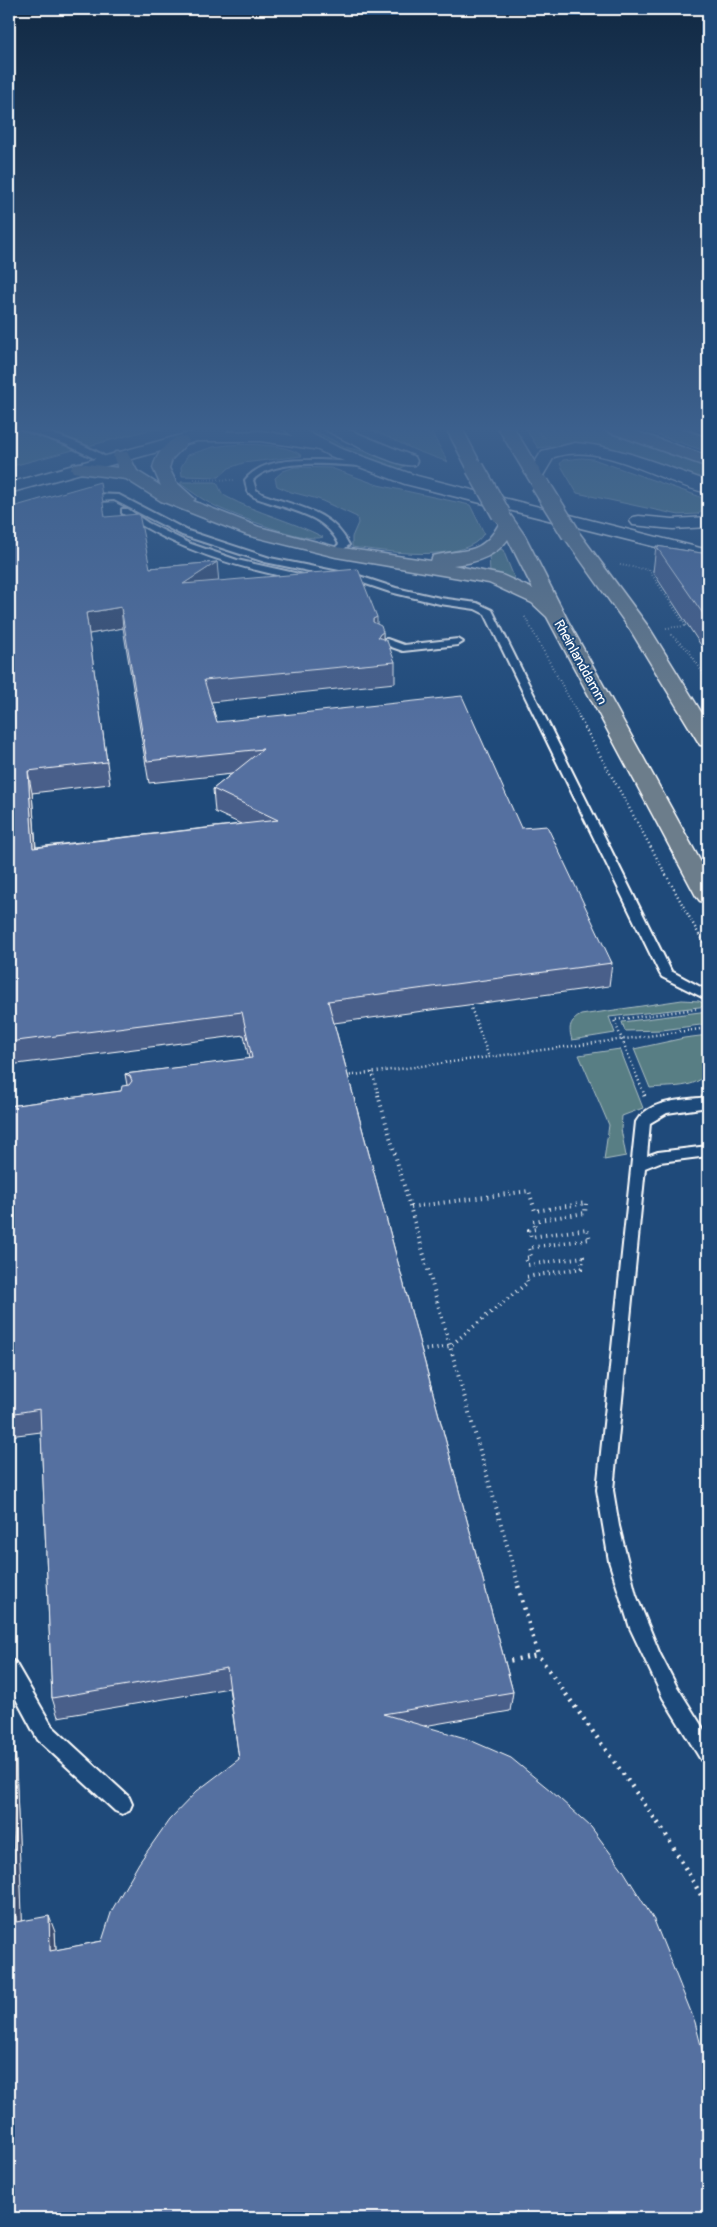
<svg xmlns="http://www.w3.org/2000/svg" width="717" height="2227" font-family="Pangolin,sans-serif">
	<rect width="100%" height="100%" fill="#1f4a7a"/>
	<filter id="ink" filterUnits="userSpaceOnUse"><feTurbulence type="fractalNoise" baseFrequency=".02" numOctaves="2"/><feDisplacementMap in="SourceGraphic" scale="10" xChannelSelector="R" yChannelSelector="G"/><feConvolveMatrix kernelMatrix="1 2 1 2 8 2 1 2 1" color-interpolation-filters="sRGB"/></filter>
	<g filter="url(#ink)">
		<g fill="#587e84" stroke="#acbec2">
			<polygon points="9,428 174,428 145,431 9,467"/>
			<path d="M298 428H309L348 448 368 452 405 466 398 470C363 459 330 446 298 428Z"/>
			<polygon points="368,428 429,428 448,462 417,451"/>
			<polygon points="525,428 597,428 708,465 708,483 599,446 572,444 538,448"/>
			<polygon points="637,428 708,428 708,452"/>
			<path d="M228 445C247 444 287 443 302 456L243 463 229 468 219 477 182 476 181 467 188 455 213 447Z"/>
			<polygon points="582,458 593,459 698,496 705,500 707,507 698,514 679,515 577,493 560,464 563,460"/>
			<path d="M295 467 331 468 378 485 470 505 484 533C467 565 383 551 352 547V537L358 523 357 517 318 499 291 492 277 486 275 478 283 471Z"/>
			<path d="M181 482H216C220 486 220 494 227 497 257 513 292 521 323 537 307 544 234 515 217 507 204 501 192 492 181 484Z"/>
			<polygon points="500,549 503,550 516,582 490,574 489,554"/>
			<path d="M682 1000 699 1001 708 1006 609 1017 615 1033 572 1040C568 1027 570 1021 581 1015Z"/>
			<polygon points="708,1011 708,1024 662,1030 625,1031 622,1022"/>
			<path d="M708 1035C708 1045 711 1060 707 1070 701 1090 666 1086 650 1088L634 1049 684 1038Z"/>
			<polygon points="620,1049 643,1108 622,1116 621,1129 626,1156 604,1160 609,1125 579,1055"/>
		</g>
		<g fill="none" stroke-linecap="round" stroke-linejoin="round">
			<g stroke="#fff" stroke-width="4">
				<g id="service">
					<path d="M18 428C37 426 95 447 109 460L102 462 65 444Z"/>
					<polygon points="685,428 696,428 708,431 708,436"/>
					<path d="M320 460 363 462 367 464 363 466C333 465 276 457 253 480L256 490 262 494C296 507 331 509 349 545L336 555 331 552 339 544C325 515 293 511 265 501 259 499 251 497 248 491 246 488 246 483 245 480 262 459 294 460 320 460Z"/>
					<polygon points="93,494 119,495 188,531 270,558 359,576 396,588 440,598 477,603 492,610 671,971 708,991 708,1000 662,977 660,974 485,614 475,609 440,604 390,592 357,581 265,562 182,535 114,500 85,502 81,499"/>
					<path d="M122 509H128L148 523 191 544 237 560 308 576 310 578 305 581C240 568 178 551 122 513Z"/>
					<polygon points="379,639 387,639 404,645 458,639 463,642 458,645 403,651 386,645 376,644 374,642"/>
					<path d="M708 1097V1107L667 1113 650 1123 647 1156 658 1152 708 1146V1156L660 1162 645 1168 613 1490 619 1526 636 1595 660 1654 676 1685 708 1736V1763L701 1760 663 1698 630 1628 609 1561 597 1490 636 1122C649 1099 685 1100 708 1097Z"/>
					<polygon points="9,1659 15,1662 52,1726 129,1797 132,1804 129,1811 122,1814 115,1811 38,1740 9,1686"/>
				</g>
			</g>
			<g stroke="#fff" stroke-width="3">
				<polygon id="tertiary" points="206,428 229,428 226,432 260,431 320,440 326,442 328,445 326,448 320,450 260,441 197,441 9,493 9,483"/>
			</g>
			<g stroke="#fff" stroke-width="3">
				<g id="secondary">
					<polygon points="282,428 300,428 339,448 417,476 708,550 708,560 405,484 328,455 298,440"/>
					<path d="M325 428H345L415 457 417 461 415 465C398 469 345 440 327 431Z"/>
					<path d="M575 443C618 446 661 465 702 479L708 482V493C660 483 604 441 554 457L541 479H529L527 475 542 451Z"/>
					<polygon points="639,516 673,519 708,517 708,527 673,529 633,525 630,521 633,517"/>
				</g>
			</g>
			<g stroke="#fff" stroke-width="3">
				<g id="primary">
					<polygon points="446,428 462,428 483,468 481,472 469,472"/>
					<polygon points="498,428 514,428 548,484 546,488 534,488"/>
					<polygon points="604,428 626,428 708,456 708,467 606,431"/>
					<path d="M181 436 187 438 189 441 172 459 169 468 176 482 195 499 193 501 259 527 336 547 431 561 433 556C463 548 481 557 499 524L492 514 495 510H507L525 536 568 621 708 875V903L700 901 696 896 547 617 532 603 489 583 336 557 247 535 161 501 126 479 79 473 73 472 71 468 73 464 79 463 118 468 113 456 115 452H127L137 471 161 486 153 468C156 455 167 440 181 436ZM508 539 533 589 502 575 453 565C475 563 495 557 508 539Z"/>
					<polygon points="571,529 577,530 650,629 708,723 708,746 700,745 697,740 631,631 562,534 565,530"/>
				</g>
			</g>
			<g stroke="#fff" stroke-width="2" stroke-dasharray="0.5 2.5" stroke-linecap="butt">
				<polyline points="532,428 545,438"/>
				<polyline points="194,479 235,480"/>
				<polyline points="620,565 656,571"/>
				<polyline points="649,570 686,626"/>
				<polyline points="525,617 580,718"/>
				<polyline points="666,628 685,626"/>
				<polyline points="671,635 689,651 708,681"/>
			</g>
			<g stroke="#fff" stroke-width="2.5" stroke-dasharray="1 3" stroke-linecap="butt">
				<polyline points="579,717 708,951"/>
				<polyline points="470,1005 489,1057"/>
				<polyline points="372,1072 379,1096"/>
				<polyline points="346,1076 708,1028"/>
				<polyline points="645,1096 614,1020 696,1009"/>
			</g>
			<g stroke="#fff" stroke-width="4" stroke-dasharray="1 4.5" stroke-linecap="butt">
				<polyline points="378,1095 519,1587"/>
				<polyline points="644,1095 645,1097"/>
				<polyline points="411,1207 529,1191 535,1211 586,1203 585,1213 533,1221 536,1229 529,1230 531,1237 587,1229 590,1239 529,1248 531,1257 525,1258 528,1265 583,1257 582,1268 526,1277 528,1282 450,1346 419,1351"/>
			</g>
			<g stroke="#fff" stroke-width="4.5" stroke-dasharray="2 5.5" stroke-linecap="butt">
				<polyline points="518,1586 538,1655 663,1830 708,1907"/>
				<polyline points="503,1662 538,1655"/>
			</g>
			<use href="#service" fill="#1f4a7a" fill-rule="evenodd"/>
			<use href="#tertiary" fill="#1f4a7a" fill-rule="evenodd"/>
			<use href="#secondary" fill="#1f4a7a" fill-rule="evenodd"/>
			<use href="#primary" fill="#6c7d8b" fill-rule="evenodd"/>
			<g stroke="#fff" stroke-width="21" stroke-linecap="butt">
				<g id="primary-bridge">
					<polyline points="475,468 501,514"/>
					<polyline points="540,484 571,534"/>
				</g>
			</g>
			<use href="#primary-bridge" stroke="#6c7d8b" stroke-width="18"/>
		</g>
		<g fill="#485f8a" stroke="#fff" fill-rule="evenodd">
			<path d="M9 508 105 517 150 568 217 562 218 581 377 624 383 632V640L395 662V683L211 702 217 722 521 828 612 963 609 986 334 1023 513 1692 510 1711 424 1726 9 2218V1724L15 1740 22 1921 55 1932 56 1950 102 1941 239 1759 229 1688 58 1717 52 1698 41 1432 9 1436V1106L121 1091 127 1085 125 1074 249 1059 244 1035 9 1065ZM123 628 149 783 232 774 213 789 215 812 241 824 36 847 32 793 110 784 89 634Z"/>
			<polygon points="656,546 708,554 708,656 653,572"/>
		</g>
		<g fill="#3b4e70" stroke="#fff">
			<polygon points="217,562 219,583 183,584"/>
			<polygon points="121,607 123,628 89,634 86,613"/>
			<polygon points="377,617 377,638 373,640 373,619"/>
			<polygon points="383,632 383,654 378,637 380,634"/>
			<polygon points="28,771 32,793 37,870 33,848"/>
			<polygon points="9,1724 15,1740 23,1938 16,1922 9,1743"/>
			<polygon points="49,1916 55,1932 57,1966 50,1951"/>
		</g>
		<g fill="#546fa0" stroke="#fff" fill-rule="evenodd">
			<path d="M100 482 105 517 139 514 150 568 217 562 183 584 358 569 377 617 373 619V622L381 626 383 632 380 634 378 637 387 641 395 662 204 680 217 722 462 696 521 828 547 826 612 963 328 1001 513 1692 383 1714 465 1738 511 1758 550 1790 591 1827 623 1870 654 1920 695 2022 708 2073V2218H9V1743L16 1922 49 1916 50 1951 102 1941 112 1910 139 1863 169 1820 197 1791 239 1759 227 1668 52 1698 40 1409 9 1414V1106L121 1091 122 1086 129 1085 132 1081 130 1076 125 1074 252 1058 242 1012 9 1042V508ZM121 607 147 761 263 749 213 789 278 820 33 848 28 771 107 762 86 613Z"/>
			<polygon points="656,546 708,554 708,621"/>
		</g>
	</g>
	<linearGradient id="sky" x2="0" y2="1"><stop stop-color="#112943"/><stop offset="0.58" stop-color="#3c608d"/><stop offset="1" stop-color="#3c608d" stop-opacity="0"/></linearGradient>
	<rect width="717" height="739" fill="url(#sky)"/>
	<g text-anchor="middle" stroke-width="4" stroke-linejoin="round" paint-order="stroke">
		<g font-size="14" fill="#fff" stroke="#1f4a7a">
			<text transform="translate(581 662) rotate(61)" y="5">Rheinlanddamm</text>
		</g>
	</g>
	<rect width="717" height="2227" fill="none" stroke="#1f4a7a" stroke-width="30"/>
	<rect x="15" y="15" width="687" height="2197" fill="none" stroke="#fff" stroke-width="2" filter="url(#ink)"/>
</svg>
